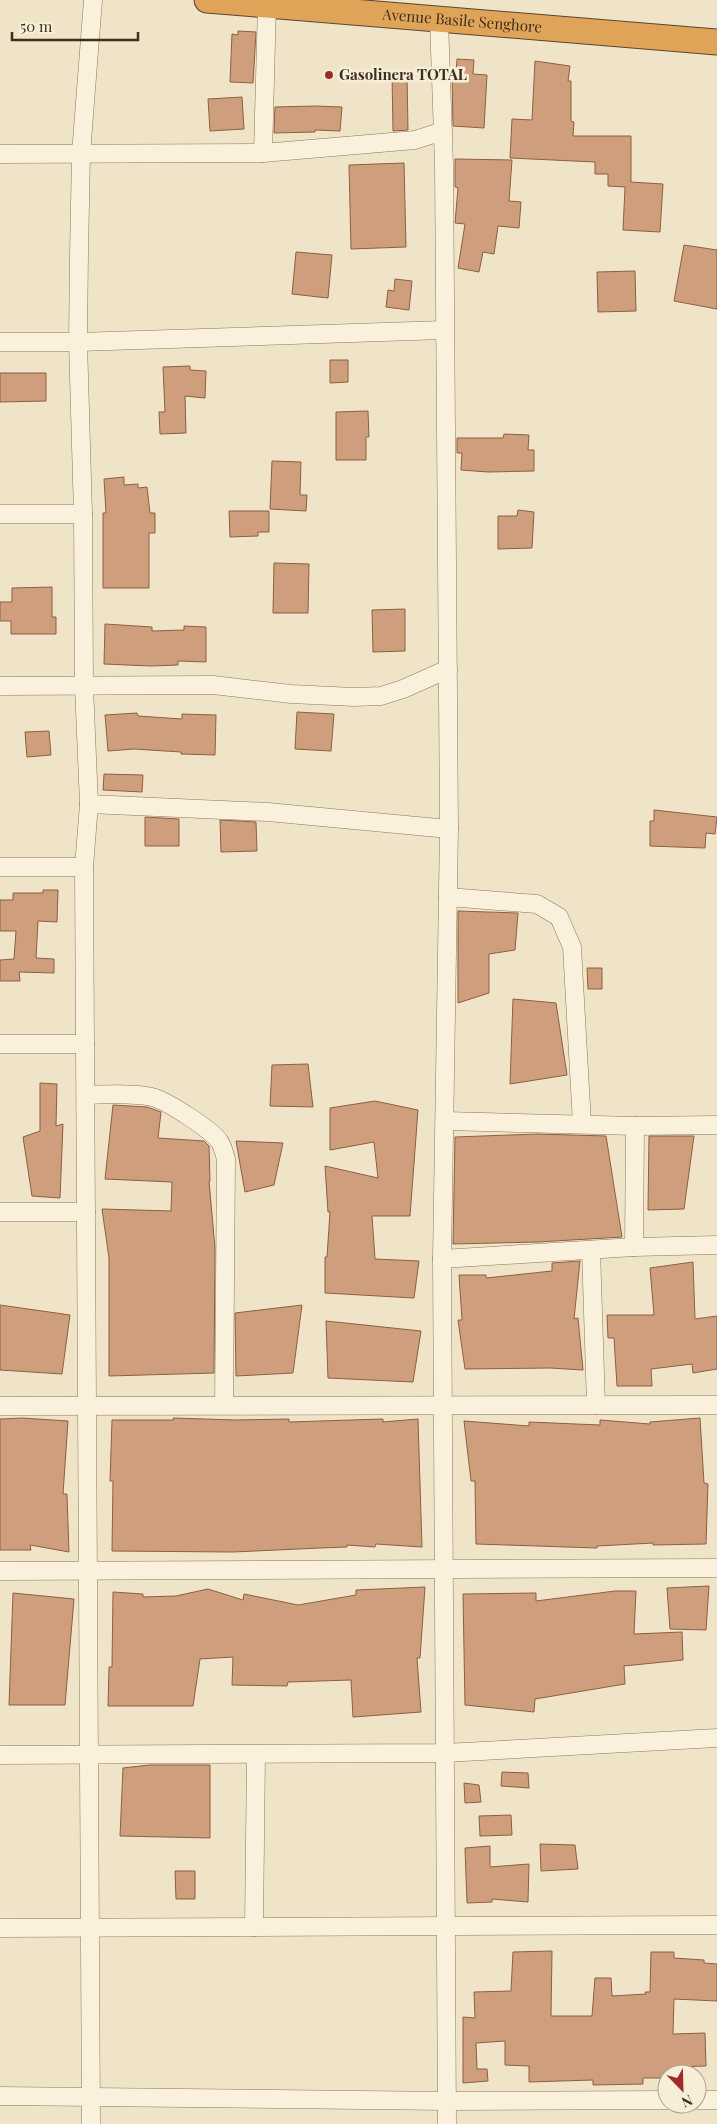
<svg xmlns="http://www.w3.org/2000/svg" width="717" height="2124" font-family="'Playfair Display',serif">
	<rect width="100%" height="100%" fill="#f0e4c8"/>
	<g fill="#cf9f7d" stroke="#8d5f41">
		<polygon points="238,31 256,32 253,83 230,82 232,34 238,35"/>
		<polygon points="457,59 474,60 473,74 487,75 484,128 453,126 452,73 456,74"/>
		<polygon points="535,61 570,66 568,81 571,81 571,121 574,122 573,136 631,136 631,182 663,184 660,232 623,230 625,187 608,186 608,174 595,174 595,162 510,158 512,119 532,120"/>
		<polygon points="392,74 407,74 408,130 393,131"/>
		<polygon points="242,97 244,129 210,131 208,99"/>
		<polygon points="315,106 342,107 340,131 315,130 315,132 274,133 275,107"/>
		<polygon points="455,159 512,160 509,201 521,202 519,228 498,226 494,254 483,252 479,272 458,268 465,224 455,223 458,188 455,187"/>
		<polygon points="404,163 406,247 351,249 349,165"/>
		<polygon points="684,245 717,250 717,309 674,301"/>
		<polygon points="296,252 332,255 328,298 292,294"/>
		<polygon points="635,271 636,311 598,312 597,272"/>
		<polygon points="395,279 412,281 409,310 386,307 388,290 394,291"/>
		<polygon points="330,360 348,360 348,382 330,383"/>
		<polygon points="190,366 190,370 206,371 205,398 185,396 186,433 160,434 159,412 165,412 163,367"/>
		<polygon points="0,373 46,373 46,401 0,402"/>
		<polygon points="368,411 369,437 366,437 366,460 336,460 336,412"/>
		<polygon points="504,434 529,435 528,450 534,450 534,471 488,472 461,470 462,453 457,453 457,438 503,438"/>
		<polygon points="272,461 301,462 300,495 307,495 306,511 270,509"/>
		<polygon points="124,477 124,485 138,484 138,488 147,487 150,513 155,513 155,533 149,533 149,588 103,588 103,513 106,513 104,479"/>
		<polygon points="518,510 534,512 532,548 498,549 498,516 517,516"/>
		<polygon points="229,511 269,511 269,532 258,532 258,536 230,537"/>
		<polygon points="274,563 309,564 308,613 273,613"/>
		<polygon points="52,587 52,617 56,617 56,634 11,634 11,621 0,621 0,602 12,602 12,588"/>
		<polygon points="405,609 405,651 373,652 372,610"/>
		<polygon points="105,624 152,627 152,631 184,630 184,626 206,627 206,662 178,661 178,665 151,666 104,664"/>
		<polygon points="297,712 334,714 331,751 295,749"/>
		<polygon points="137,713 138,716 182,719 182,714 216,715 215,755 181,754 181,752 134,749 108,751 105,715"/>
		<polygon points="49,731 51,755 27,757 25,732"/>
		<polygon points="104,774 143,775 142,792 103,790"/>
		<polygon points="654,810 717,817 715,834 706,833 705,848 650,846 650,821 654,821"/>
		<polygon points="145,817 179,819 179,846 145,846"/>
		<polygon points="220,820 256,822 257,851 221,852"/>
		<polygon points="43,890 58,890 57,922 38,921 36,958 54,959 54,973 19,972 20,981 0,981 0,960 14,959 16,931 0,931 0,900 13,900 13,893 43,893"/>
		<polygon points="458,911 518,913 515,950 489,954 489,993 458,1003"/>
		<polygon points="587,968 602,968 602,989 588,989"/>
		<polygon points="513,999 556,1003 567,1075 510,1084"/>
		<polygon points="308,1064 313,1107 270,1106 272,1065"/>
		<polygon points="40,1083 57,1084 56,1126 63,1124 60,1198 32,1196 23,1137 40,1131"/>
		<polygon points="375,1101 418,1110 410,1216 372,1216 375,1259 419,1261 414,1298 325,1293 325,1257 327,1257 330,1212 328,1212 325,1166 378,1178 374,1142 330,1150 330,1108"/>
		<polygon points="113,1105 147,1107 161,1112 158,1138 204,1141 209,1146 210,1181 209,1181 215,1248 214,1373 109,1376 109,1258 102,1209 171,1211 172,1182 105,1179"/>
		<polygon points="537,1134 606,1136 622,1237 538,1242 453,1244 455,1137"/>
		<polygon points="649,1136 694,1136 684,1209 648,1210"/>
		<polygon points="236,1141 283,1143 274,1185 245,1192"/>
		<polygon points="580,1261 574,1319 578,1318 583,1370 550,1368 465,1369 458,1320 462,1320 459,1275 486,1275 486,1278 552,1271 552,1263"/>
		<polygon points="693,1262 695,1319 717,1316 717,1369 693,1373 692,1364 651,1369 652,1386 617,1386 614,1338 608,1338 607,1315 654,1315 650,1268"/>
		<polygon points="0,1305 70,1315 62,1374 0,1370"/>
		<polygon points="302,1305 293,1373 236,1376 235,1313"/>
		<polygon points="326,1321 421,1331 413,1382 328,1378"/>
		<polygon points="22,1418 68,1421 63,1494 67,1494 69,1552 30,1545 31,1550 0,1550 0,1419"/>
		<polygon points="173,1418 236,1420 289,1419 289,1422 383,1419 383,1422 418,1419 422,1547 376,1544 375,1547 347,1545 347,1547 320,1548 233,1552 112,1551 113,1481 110,1481 112,1420 174,1420"/>
		<polygon points="700,1418 704,1483 708,1484 706,1544 653,1545 653,1543 597,1546 597,1548 476,1544 475,1481 471,1481 464,1421 529,1426 529,1422 600,1425 600,1420 650,1424 650,1422"/>
		<polygon points="709,1586 706,1630 670,1629 667,1588"/>
		<polygon points="425,1587 420,1658 417,1658 421,1712 353,1717 351,1680 288,1682 287,1686 232,1685 233,1657 200,1659 193,1706 108,1706 109,1667 112,1667 113,1592 143,1594 143,1597 176,1596 208,1589 243,1600 244,1594 298,1605 356,1595 356,1590"/>
		<polygon points="615,1591 636,1591 634,1634 682,1632 683,1660 624,1666 625,1684 535,1699 534,1712 465,1705 463,1594 536,1593 536,1601"/>
		<polygon points="13,1593 74,1599 65,1705 9,1705"/>
		<polygon points="149,1765 210,1765 210,1838 120,1836 123,1768"/>
		<polygon points="502,1772 528,1773 529,1788 501,1786"/>
		<polygon points="464,1783 479,1785 481,1802 465,1803"/>
		<polygon points="511,1815 512,1835 480,1836 479,1816"/>
		<polygon points="540,1844 575,1845 578,1869 541,1871"/>
		<polygon points="490,1846 490,1867 529,1864 528,1902 492,1899 492,1902 467,1903 465,1848"/>
		<polygon points="175,1871 195,1871 195,1899 176,1899"/>
		<polygon points="552,1951 551,2016 592,2016 595,1978 611,1978 612,1996 646,1994 645,1992 650,1992 651,1952 674,1952 674,1958 704,1960 704,1963 717,1964 717,2001 674,1999 673,2034 705,2033 706,2066 674,2067 674,2074 667,2074 667,2078 643,2078 643,2084 593,2085 593,2080 529,2082 529,2066 505,2065 505,2041 476,2043 477,2069 487,2069 488,2081 463,2083 463,2017 475,2018 474,1992 511,1991 513,1952"/>
	</g>
	<g fill="none" stroke-linecap="round" stroke-linejoin="round">
		<g stroke="#8d765c" stroke-width="19">
			<g id="minor">
				<polyline points="439,20 444,165 449,829 442,1259 447,2124"/>
				<polyline points="263,153 267,5"/>
				<polyline points="0,154 263,153 415,140 443,131"/>
				<polyline points="0,342 78,342 444,330"/>
				<polyline points="0,514 83,514"/>
				<polyline points="0,686 213,685 291,694 354,697 381,696 403,689 448,669"/>
				<polyline points="89,804 268,812 449,829"/>
				<polyline points="0,867 84,867"/>
				<polyline points="448,897 537,904 559,917 572,947 582,1124"/>
				<polyline points="0,1044 85,1044"/>
				<path d="M86 1095C102 1094 141 1093 155 1098 168 1102 212 1130 219 1141 223 1146 224 1153 226 1159L224 1405"/>
				<polyline points="446,1121 635,1126 717,1125"/>
				<polyline points="0,1212 86,1212"/>
				<polyline points="634,1247 635,1126"/>
				<polyline points="591,1250 596,1405"/>
				<polyline points="442,1259 634,1247 717,1245"/>
				<polyline points="0,1406 717,1405"/>
				<polyline points="0,1571 717,1568"/>
				<polyline points="0,1755 445,1753 717,1738"/>
				<polyline points="254,1927 256,1754"/>
				<polyline points="0,1928 717,1925"/>
				<polyline points="0,2096 447,2101 667,2100"/>
				<polyline points="697,2100 717,2100"/>
				<polyline points="91,2124 84,867 89,804 84,686 83,514 78,342 79,254 81,154 93,0"/>
			</g>
		</g>
		<g stroke="#5b4430" stroke-width="27">
			<g id="highway">
				<path id="s1" d="M207 0 717 42"/>
			</g>
		</g>
		<use href="#minor" stroke="#faf1dc" stroke-width="18"/>
		<use href="#highway" stroke="#e0a458" stroke-width="25"/>
	</g>
	<circle fill="#9e2a2b" stroke="#f7eed8" stroke-width="2" cx="329" cy="75" r="5"/>
	<g text-anchor="middle" stroke-width="5" stroke-linejoin="round" paint-order="stroke">
		<g font-size="15" fill="#3d2e20" stroke="#f7eed8">
			<text dy="5" stroke="none"><textPath href="#s1" startOffset="256">Avenue Basile Senghore</textPath></text>
		</g>
		<g font-size="15" font-weight="bold" fill="#3d2e20" stroke="#f7eed8" text-anchor="start">
			<text x="339" y="80">Gasolinera TOTAL</text>
		</g>
	</g>
	<g transform="translate(682 2089) rotate(157)"><circle r="24" fill="#f7eed8" stroke="#ada18e"/>
	<path d="M0-4L9 19L0 12L-9 19Z" fill="#9e2a2b"/>
	<text y="-8" font-size="14" font-weight="bold" text-anchor="middle" fill="#3d2e20">N</text>
	</g>
	<path d="M12 32v8h126v-8" fill="none" stroke="#3d2e20" stroke-width="2.5"/>
	<text x="20" y="32" font-size="15" fill="#3d2e20" stroke="#f7eed8" stroke-width="4" paint-order="stroke">50 m</text>
</svg>
